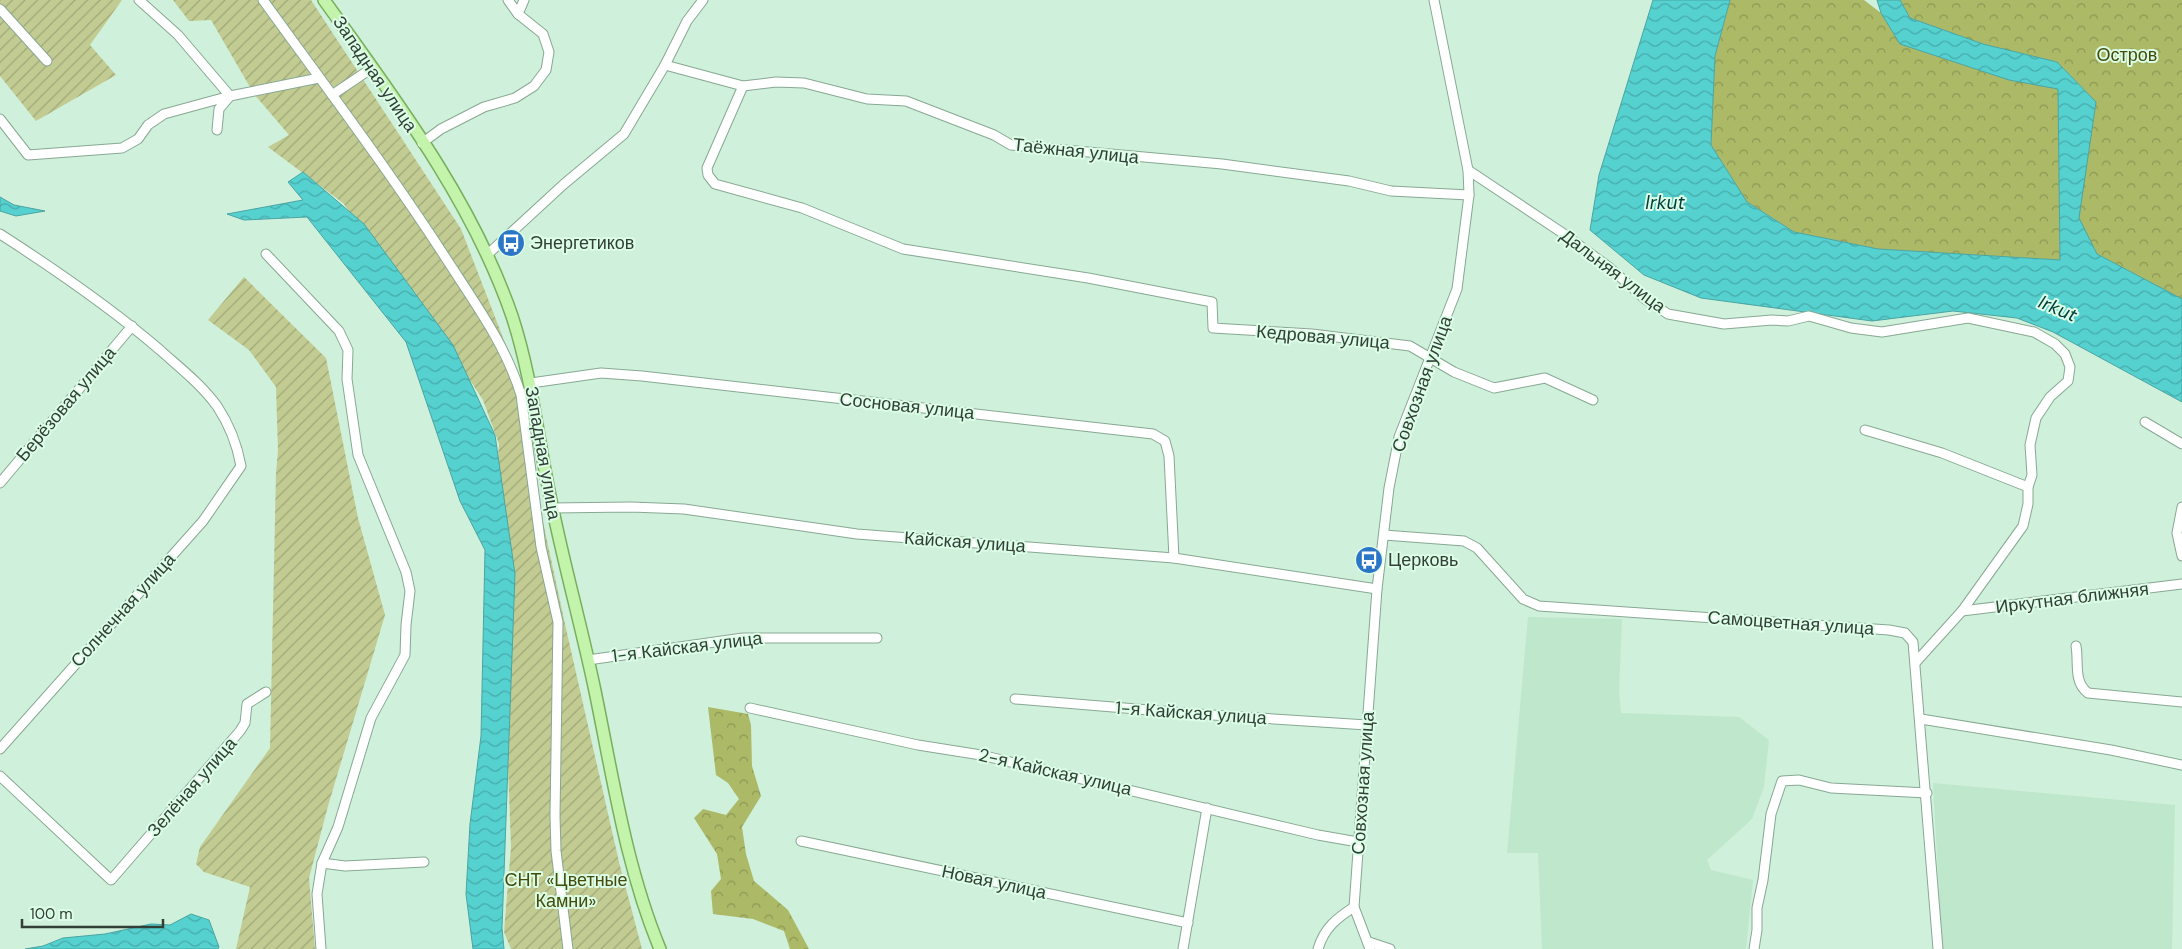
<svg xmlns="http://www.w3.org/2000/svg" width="2182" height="949" font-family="'DM Sans',sans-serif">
	<defs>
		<pattern id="forest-crowns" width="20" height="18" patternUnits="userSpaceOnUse" patternTransform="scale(1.25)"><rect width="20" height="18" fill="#acb966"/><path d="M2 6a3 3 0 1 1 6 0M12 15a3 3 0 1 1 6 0" fill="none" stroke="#8d9855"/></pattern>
		<pattern id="garden-furrows" width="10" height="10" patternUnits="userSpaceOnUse" patternTransform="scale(1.25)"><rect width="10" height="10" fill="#c2cc92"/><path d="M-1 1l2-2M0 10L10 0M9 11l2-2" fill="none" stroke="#9ea778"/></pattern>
		<pattern id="water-waves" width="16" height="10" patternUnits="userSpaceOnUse" patternTransform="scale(1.25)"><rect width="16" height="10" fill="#55d1d0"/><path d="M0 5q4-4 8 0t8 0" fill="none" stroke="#47abaa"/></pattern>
	</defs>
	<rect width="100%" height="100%" fill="#cff0da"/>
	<g fill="#bfe7cc">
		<polygon points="1528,617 1622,619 1619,692 1621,713 1739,717 1769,740 1764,787 1752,819 1707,860 1711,870 1753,880 1746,949 1542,949 1538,853 1507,853"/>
		<polygon points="1933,783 2175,805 2172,949 1942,949"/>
	</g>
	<g fill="url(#forest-crowns)">
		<polygon points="1730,0 1864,0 1881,13 1900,44 2009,80 2058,88 2060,260 1878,249 1794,232 1747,202 1711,145 1715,56"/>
		<polygon points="1900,0 2182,0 2182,299 2097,254 2078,218 2096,102 2057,62 1983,44 1910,18"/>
		<polygon points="708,707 748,714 751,725 752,766 761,796 742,827 746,854 754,881 788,910 809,949 790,949 784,931 753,919 713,914 711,891 721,879 717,854 694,818 703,809 726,815 739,799 728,783 716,775"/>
	</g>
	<g fill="url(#garden-furrows)">
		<polygon points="0,0 122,0 90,45 116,75 36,121 0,76"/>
		<polygon points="173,0 311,0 461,229 519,379 537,494 567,633 619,862 642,949 511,949 504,932 511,847 497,470 499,444 483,400 413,294 343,203 268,147 289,135 254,94 211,20 189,21"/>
		<polygon points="244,277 326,358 358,518 385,615 328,806 309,878 315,949 236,949 250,887 204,872 196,864 200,847 270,748 276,473 278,451 276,387 249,350 208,320"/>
	</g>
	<g fill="url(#water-waves)" stroke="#4aa5a2">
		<polygon points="1653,0 1730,0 1715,56 1711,145 1747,202 1794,232 1878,249 2060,260 2058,89 2009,80 1900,44 1881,13 1877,0 1900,0 1910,18 1983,44 2057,62 2096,102 2079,218 2097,254 2182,299 2182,402 2053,332 2017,318 1953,311 1872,321 1701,298 1644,275 1590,230 1599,175"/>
		<polygon points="303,172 364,224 453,345 495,435 515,574 502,928 504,949 473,949 466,894 470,824 481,736 485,550 460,501 406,342 307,217 244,220 227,214 303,200 288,182"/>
		<polygon points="0,197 14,205 45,211 16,216 0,211"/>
		<polygon points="191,914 209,920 219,947 218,949 25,949 43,946 63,938 105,934 151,924 170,925"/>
	</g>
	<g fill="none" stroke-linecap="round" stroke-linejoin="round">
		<g stroke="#88a893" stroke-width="11">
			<g id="minor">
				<polyline points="139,0 178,35 230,96 319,78"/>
				<path d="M263 0C326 87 391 173 449 263 477 306 506 346 521 395L541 547 558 622 555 816 556 851 568 949"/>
				<polyline points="0,9 47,61"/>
				<polyline points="518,14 524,0"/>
				<polyline points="665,65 743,86 776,82 804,83 867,99 906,101 994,135 1011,145 1222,164 1349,181 1391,191 1469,195"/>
				<polyline points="743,86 707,168 708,175 715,184 802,208 903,249 1088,278 1212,302 1213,328 1312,334 1410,346 1454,372 1494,388 1545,378 1593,400"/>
				<polyline points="332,95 372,68"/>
				<polyline points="0,119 28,155 122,148 138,139 148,125 164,114 230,96 219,109 217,130"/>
				<polyline points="422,143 441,129 484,107 515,98 534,86 546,70 549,52 543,34 518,14 508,0"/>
				<polyline points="1468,170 1561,232 1610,268 1645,299 1668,314 1724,324 1772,320 1788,321 1809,316 1851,328 1882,332 1968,318 2034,332 2055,344 2065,354 2070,367 2068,381 2050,397 2036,418 2030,445 2032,475 2028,487 2028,504 2023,526 1962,611 1915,663"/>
				<path d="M0 234C56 270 110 307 160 350 180 368 201 384 217 406 229 424 237 444 241 466L203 521 0 749"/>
				<polyline points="266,254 339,331 348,350 347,379 358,455 406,572 410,591 406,625 405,655 371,718 338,827 322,863 317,894 321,949"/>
				<polyline points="488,254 564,184 624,134 665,65 687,21 703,0"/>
				<polyline points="531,383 601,373 642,376 1153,434 1165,441 1169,456 1174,558"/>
				<polyline points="2145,422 2182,444"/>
				<polyline points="1865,430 1942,453 2028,487"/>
				<polyline points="0,483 132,326"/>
				<polyline points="2182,507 2177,533 2182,556"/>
				<polyline points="552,508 631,507 684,509 857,534 1174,558 1377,589"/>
				<polyline points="1384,535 1464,541 1477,548 1523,599 1539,606 1889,630 1905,633 1913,642 1938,949"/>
				<polyline points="1962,611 2182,584"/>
				<path d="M2076 646C2079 662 2073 682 2088 693L2182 702"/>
				<polyline points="588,660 743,638 877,638"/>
				<polyline points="1015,699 1197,714 1367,725"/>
				<polyline points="750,708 918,745 981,755 1318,835 1358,842"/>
				<polyline points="1921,719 2111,750 2182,765"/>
				<polyline points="0,776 111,880 240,731 245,723 247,704 266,692"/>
				<polyline points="801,841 1188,923"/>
				<polyline points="322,863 345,866 424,862"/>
				<polyline points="1369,942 1390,949"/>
				<polyline points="1183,949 1207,808"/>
				<path d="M1318 949C1324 928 1337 918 1354 907"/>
				<polyline points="1370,949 1354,907 1377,589 1389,488 1399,437 1457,289 1469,195 1468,170 1434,0"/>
				<polyline points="1754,949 1757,930 1757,908 1763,880 1771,814 1782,781 1799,780 1831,788 1927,793"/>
			</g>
		</g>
		<g stroke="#77af5e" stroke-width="14">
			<path id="major" d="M324 0C395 99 472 200 512 316 531 374 537 432 549 491 562 558 581 624 595 691 613 778 626 867 660 949"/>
		</g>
		<use href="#minor" stroke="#fff" stroke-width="9"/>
		<use href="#major" stroke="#c4f3ac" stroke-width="11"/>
	</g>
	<defs>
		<g id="bus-disc" transform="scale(1.4375)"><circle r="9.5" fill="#2b76c6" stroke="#dcfee7"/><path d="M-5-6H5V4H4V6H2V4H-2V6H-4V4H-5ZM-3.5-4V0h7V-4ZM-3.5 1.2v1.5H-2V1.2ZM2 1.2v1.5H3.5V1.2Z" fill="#fff"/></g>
	</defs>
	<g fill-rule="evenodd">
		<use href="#bus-disc" x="511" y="243"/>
		<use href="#bus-disc" x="1369" y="560"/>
	</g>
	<g text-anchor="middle" stroke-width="4" stroke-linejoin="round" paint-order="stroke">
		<g font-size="18" fill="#444b0b" stroke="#dcfee7">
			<text x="2127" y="61">Остров</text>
			<text x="566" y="886">СНТ «Цветные<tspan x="566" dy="21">Камни»</tspan></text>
		</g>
		<g font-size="18" fill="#323f36" stroke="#dcfee7">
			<text transform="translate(375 74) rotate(56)" y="6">Западная улица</text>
			<text transform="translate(1076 151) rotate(6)" y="6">Таёжная улица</text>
			<text transform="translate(1613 271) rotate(37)" y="6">Дальняя улица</text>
			<text transform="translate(1323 337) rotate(5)" y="6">Кедровая улица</text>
			<text transform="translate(1422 384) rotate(-70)" y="6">Совхозная улица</text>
			<text transform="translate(66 404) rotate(-50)" y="6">Берёзовая улица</text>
			<text transform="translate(907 406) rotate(6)" y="6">Сосновая улица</text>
			<text transform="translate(543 453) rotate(80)" y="6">Западная улица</text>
			<text transform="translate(965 542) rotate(4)" y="6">Кайская улица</text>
			<text transform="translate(2072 598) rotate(-7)" y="6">Иркутная ближняя</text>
			<text transform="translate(123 610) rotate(-48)" y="6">Солнечная улица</text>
			<text transform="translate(1791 623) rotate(4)" y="6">Самоцветная улица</text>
			<text transform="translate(687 647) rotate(-7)" y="6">1-я Кайская улица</text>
			<text transform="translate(1191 713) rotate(4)" y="6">1-я Кайская улица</text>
			<text transform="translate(1055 772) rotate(13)" y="6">2-я Кайская улица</text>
			<text transform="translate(1363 783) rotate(-86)" y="6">Совхозная улица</text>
			<text transform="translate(192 787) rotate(-49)" y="6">Зелёная улица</text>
			<text transform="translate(994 882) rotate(12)" y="6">Новая улица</text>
		</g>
		<g font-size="18" fill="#323f36" stroke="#dcfee7" text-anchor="start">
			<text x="530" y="249">Энергетиков</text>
			<text x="1388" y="566">Церковь</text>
		</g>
		<g font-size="19" font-style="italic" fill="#003d3d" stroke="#dcfee7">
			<text x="1665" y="209">Irkut</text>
			<text transform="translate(2058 308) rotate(23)" y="7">Irkut</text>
		</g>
	</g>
	<path d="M22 919v8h141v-8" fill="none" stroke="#323f36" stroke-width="2.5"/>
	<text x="30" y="919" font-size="15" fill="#323f36" stroke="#dcfee7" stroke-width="4" paint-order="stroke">100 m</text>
</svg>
